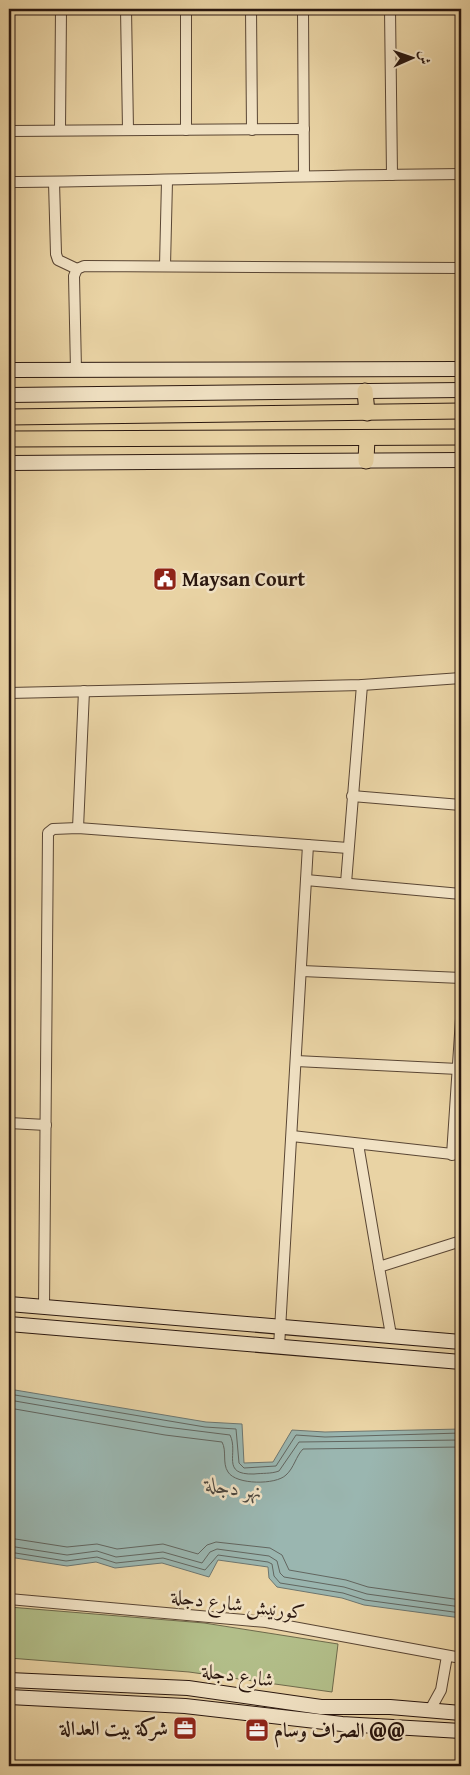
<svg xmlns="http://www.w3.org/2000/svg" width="470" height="1775" font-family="'Gentium Book Plus',Amiri,serif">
	<rect width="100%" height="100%" fill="#e9d3a4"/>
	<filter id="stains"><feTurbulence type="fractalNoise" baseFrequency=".004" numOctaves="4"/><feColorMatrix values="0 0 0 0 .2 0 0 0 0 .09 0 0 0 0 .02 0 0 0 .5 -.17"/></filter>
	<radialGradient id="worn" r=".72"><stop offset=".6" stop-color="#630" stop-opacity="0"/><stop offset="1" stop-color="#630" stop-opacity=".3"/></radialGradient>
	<polygon fill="#b2be89" stroke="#6e6a4c" points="9,1607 204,1623 338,1644 332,1692 189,1672 9,1658"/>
	<polygon fill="#9ab6b0" stroke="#6d7670" points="9,1389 206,1422 242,1424 244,1463 273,1462 292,1430 325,1432 461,1429 461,1618 364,1605 342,1598 277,1587 269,1578 268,1567 218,1560 209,1577 162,1563 115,1568 96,1562 67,1566 9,1557"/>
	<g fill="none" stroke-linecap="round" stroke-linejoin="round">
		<g stroke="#626660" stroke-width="1">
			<polyline points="9,1394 205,1427 236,1429 239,1463 244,1468 276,1466 296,1435 325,1437 461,1433"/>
			<path d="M9 1400 166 1427 230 1435C239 1453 220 1475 254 1474 262 1473 271 1474 279 1471L299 1442 461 1440"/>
			<path d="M9 1408 165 1435 222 1442C227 1451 222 1463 228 1472 236 1485 276 1485 286 1475 294 1468 296 1456 303 1449L461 1447"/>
			<polyline points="9,1538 67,1547 97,1544 117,1549 163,1544 198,1554 207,1545 216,1542 270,1548 282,1555 289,1570 346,1580 368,1587 461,1600"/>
			<polyline points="9,1546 67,1555 97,1551 116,1557 163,1552 202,1563 210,1552 217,1549 269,1556 277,1561 280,1573 284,1577 344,1587 367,1594 461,1607"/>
			<polyline points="9,1552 66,1561 97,1557 116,1563 163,1558 205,1570 218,1555 268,1562 272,1564 274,1576 280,1583 343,1593 365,1600 461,1613"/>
		</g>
		<g stroke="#5a4634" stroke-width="12">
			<g id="street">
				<polyline points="126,9 128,130"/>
				<polyline points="251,9 252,130"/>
				<polyline points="303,9 304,175"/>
				<polyline points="390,9 392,175"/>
				<polyline points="60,130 61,9"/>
				<polyline points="186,130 186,9"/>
				<polyline points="9,131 304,129"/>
				<path d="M9 182C160 181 310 175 461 174"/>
				<polyline points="54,182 56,254 58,260 77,269"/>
				<polyline points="165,266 167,181"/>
				<polyline points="76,370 74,276 77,269 84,266 461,268"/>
				<polyline points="9,693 362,685 461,678"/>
				<polyline points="352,796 461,805"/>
				<polyline points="78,828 84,691"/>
				<polyline points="306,880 461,894"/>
				<polyline points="346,883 362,685"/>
				<polyline points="302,971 461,978"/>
				<polyline points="296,1061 458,1069"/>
				<polyline points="9,1123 46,1125"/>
				<polyline points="292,1136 461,1155"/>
				<polyline points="358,1144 379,1267"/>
				<polyline points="452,1155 461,1019"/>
				<polyline points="44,1307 48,833 53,829 78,828 348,848"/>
				<polyline points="391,1335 379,1267 461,1241"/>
				<polyline points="279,1347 308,845"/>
				<polyline points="9,1599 266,1622 461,1658"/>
				<polyline points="430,1710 441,1690 447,1656"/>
			</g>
		</g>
		<g stroke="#2a170f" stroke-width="16">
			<g id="secondary">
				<polyline points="9,370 461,369"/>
				<polyline points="9,395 461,390"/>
				<polyline points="9,463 461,460"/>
				<polyline points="9,1304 461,1342"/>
				<polyline points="9,1324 461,1362"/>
				<polyline points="9,1680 188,1688 321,1707 390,1707 461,1713"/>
				<polyline points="9,1697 185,1706 342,1724 461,1731"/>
			</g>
		</g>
		<g stroke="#2a170f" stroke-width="17">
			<g id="primary">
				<polyline points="365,391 367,413"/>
				<polyline points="9,417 461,411"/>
				<polyline points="9,439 461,437"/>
				<polyline points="366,461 367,438"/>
			</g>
		</g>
		<use href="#street" stroke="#f1e2c4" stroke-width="10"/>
		<use href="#secondary" stroke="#f1e2c4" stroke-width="14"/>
		<use href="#primary" stroke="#e9d3a4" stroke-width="15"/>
	</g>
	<defs>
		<g id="civic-square" transform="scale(1.25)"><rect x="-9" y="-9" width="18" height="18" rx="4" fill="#8f2418" stroke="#f1e2c4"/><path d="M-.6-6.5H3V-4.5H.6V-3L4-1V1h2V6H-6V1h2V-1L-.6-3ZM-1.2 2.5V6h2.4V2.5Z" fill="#fff"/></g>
		<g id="office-square" transform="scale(1.25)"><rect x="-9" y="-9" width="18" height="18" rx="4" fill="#8f2418" stroke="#f1e2c4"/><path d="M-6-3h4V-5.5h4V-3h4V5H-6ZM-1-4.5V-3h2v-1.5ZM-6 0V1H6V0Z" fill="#fff"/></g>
	</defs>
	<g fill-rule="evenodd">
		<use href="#civic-square" x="165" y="579"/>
		<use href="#office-square" x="185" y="1728"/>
		<use href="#office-square" x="257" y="1730"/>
	</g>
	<g text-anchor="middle" stroke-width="5" stroke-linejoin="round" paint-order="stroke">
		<g font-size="20" font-weight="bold" fill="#2a170f" stroke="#f1e2c4" text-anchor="start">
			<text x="182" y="586">Maysan Court</text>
			<text x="168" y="1735" text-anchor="end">شركة بيت العدالة</text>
			<text x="274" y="1737">الصراف وسام @@</text>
		</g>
		<g font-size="20" fill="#2a170f" stroke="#f1e2c4">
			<text transform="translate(238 1604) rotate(7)" y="7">كورنيش شارع دجلة</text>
			<text transform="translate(238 1675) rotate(8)" y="7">شارع دجلة</text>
		</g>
		<g font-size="21" font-style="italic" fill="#4c473f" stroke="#f1e2c4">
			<text transform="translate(234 1488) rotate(8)" y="7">نهر دجلة</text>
		</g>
	</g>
	<rect width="470" height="1775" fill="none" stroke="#e9d3a4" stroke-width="30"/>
	<rect x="10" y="10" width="450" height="1755" fill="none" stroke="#2a170f" stroke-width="2.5"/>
	<rect x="15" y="15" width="440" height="1745" fill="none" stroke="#2a170f"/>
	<g transform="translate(412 58) rotate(88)" stroke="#f1e2c4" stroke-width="4" paint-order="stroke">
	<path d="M0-4L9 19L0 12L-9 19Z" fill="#2a170f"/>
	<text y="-8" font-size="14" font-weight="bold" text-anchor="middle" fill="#2a170f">ش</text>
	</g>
	<rect width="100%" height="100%" filter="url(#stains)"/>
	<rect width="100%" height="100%" fill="url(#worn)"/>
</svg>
